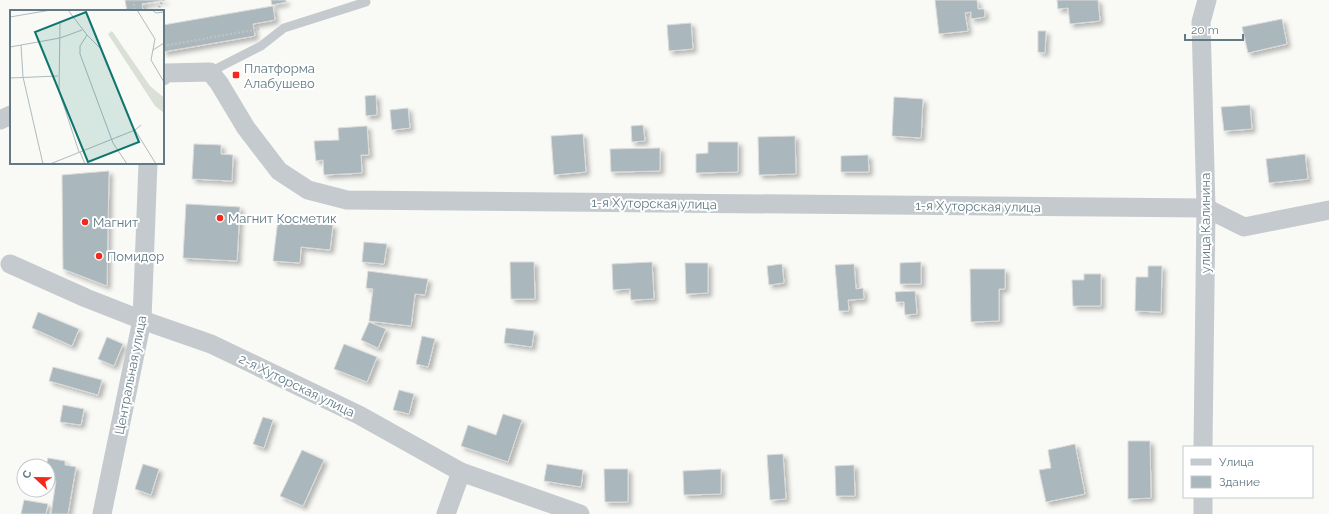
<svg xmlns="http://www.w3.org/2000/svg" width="1329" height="514" font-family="Raleway,sans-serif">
	<defs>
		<filter id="shadow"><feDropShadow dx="3.5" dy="3.5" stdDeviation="2" flood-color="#0004"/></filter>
	</defs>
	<rect width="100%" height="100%" fill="#f9f9f6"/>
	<g fill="#aab7bc" stroke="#dbdbd9" filter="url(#shadow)">
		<polygon points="125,0 165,0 142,4 143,11 127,11"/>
		<polygon points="271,0 286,0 286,2 272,5"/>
		<polygon points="935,0 977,0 978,9 984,9 985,17 971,19 971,12 965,13 968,31 939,34"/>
		<polygon points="1057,0 1098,0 1100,21 1070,24 1068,8 1058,9"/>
		<polygon points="273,6 275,20 253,24 255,36 163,52 163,25"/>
		<polygon points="1282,19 1287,44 1248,53 1242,27"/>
		<polygon points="691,23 693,49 669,51 667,25"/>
		<polygon points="1038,31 1046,31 1045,53 1038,52"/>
		<polygon points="376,95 377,115 366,116 365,96"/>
		<polygon points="894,97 923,99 921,138 892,136"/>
		<polygon points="1250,105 1252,129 1224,131 1221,107"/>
		<polygon points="408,108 410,128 392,130 390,110"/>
		<polygon points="643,125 645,141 632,142 631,126"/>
		<polygon points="367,126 369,155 361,155 362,173 324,175 323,160 316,161 314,141 339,140 338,128"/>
		<polygon points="583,134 586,172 554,175 551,136"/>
		<polygon points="795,136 796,174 759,175 758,137"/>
		<polygon points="708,142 738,142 738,172 696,173 696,154 708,153"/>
		<polygon points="194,144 221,145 221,154 233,155 232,181 192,179"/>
		<polygon points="660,148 660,171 611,172 610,149"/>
		<polygon points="1305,154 1308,179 1269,183 1266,159"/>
		<polygon points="868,155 869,172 841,172 841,156"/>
		<polygon points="109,171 107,286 63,269 62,175"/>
		<polygon points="186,204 240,207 237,261 183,258"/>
		<polygon points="278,220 333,225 330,250 301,247 300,263 273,261"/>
		<polygon points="364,242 387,244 384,264 362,262"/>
		<polygon points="510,262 534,262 535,299 511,299"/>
		<polygon points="652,262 654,299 631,300 630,289 613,290 612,264"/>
		<polygon points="921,262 921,284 900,284 900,263"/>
		<polygon points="685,263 708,263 708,293 686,294"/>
		<polygon points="782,264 784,283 769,285 767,266"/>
		<polygon points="854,264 856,289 863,288 864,299 848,300 849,311 839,311 835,265"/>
		<polygon points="1148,266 1162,266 1161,312 1135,311 1136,277 1148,277"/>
		<polygon points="970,269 1005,269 1005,289 999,289 999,321 971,322"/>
		<polygon points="368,271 428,279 425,295 415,294 411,326 369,321 373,289 366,288"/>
		<polygon points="1084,274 1101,274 1101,306 1073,306 1072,280 1084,280"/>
		<polygon points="915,291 917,314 905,315 904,302 896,302 895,292"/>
		<polygon points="38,312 79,329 72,346 32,328"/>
		<polygon points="369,322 386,329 378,348 361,340"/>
		<polygon points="506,328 534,331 532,347 504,343"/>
		<polygon points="422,336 435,339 428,367 416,364"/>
		<polygon points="107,337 123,344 114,366 98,359"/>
		<polygon points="344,344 377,357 367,382 334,369"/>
		<polygon points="53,367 102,380 98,395 49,381"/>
		<polygon points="399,390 414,394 409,414 393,410"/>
		<polygon points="63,405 84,409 81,425 60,422"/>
		<polygon points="503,414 522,420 508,462 461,446 468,425 496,435"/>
		<polygon points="263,417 273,420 264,448 253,444"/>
		<polygon points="1128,441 1150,441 1151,498 1128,499"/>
		<polygon points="1075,444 1085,494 1046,502 1039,470 1051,468 1048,450"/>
		<polygon points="302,450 324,460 303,506 280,496"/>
		<polygon points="783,454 786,499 770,500 767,455"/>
		<polygon points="48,458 65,461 65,465 76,467 68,514 51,514 56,481 48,480 48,466 46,466"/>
		<polygon points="143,464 159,469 151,495 135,489"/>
		<polygon points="547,464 583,470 581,487 544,481"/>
		<polygon points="854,465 855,496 836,496 835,466"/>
		<polygon points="604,469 628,469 628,502 605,502"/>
		<polygon points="721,469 721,494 684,495 683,471"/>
		<polygon points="24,500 48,504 46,514 21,514"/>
	</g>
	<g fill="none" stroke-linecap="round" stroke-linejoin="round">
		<g stroke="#bec2c4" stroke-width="2.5" stroke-dasharray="2 2" stroke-linecap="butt">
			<polyline points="133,0 135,11"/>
			<polyline points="157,11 163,0"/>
			<polyline points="163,46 259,29"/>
		</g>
		<polyline stroke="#c4cacd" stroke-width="9" points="210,72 261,46 284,28 366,2"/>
		<g stroke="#c4cacd" stroke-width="19">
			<polyline points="163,76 165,73 210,72 219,83 246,128 279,171 308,190 347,200 1206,208 1244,227 1329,210"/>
			<polyline points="0,120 11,115"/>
			<polyline points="10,264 86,298 142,320 211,344 359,415 461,472 580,514"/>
			<polyline points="1203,447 1206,208 1201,22 1207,0"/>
			<polyline points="102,514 142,320 148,163"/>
			<polyline points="446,514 461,472"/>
			<polyline points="1203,514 1203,497"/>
		</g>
	</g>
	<g fill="#f5291b" stroke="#fff" stroke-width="1.5">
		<rect x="232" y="71" width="8" height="8" rx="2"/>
		<circle cx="220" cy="218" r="4"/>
		<circle cx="85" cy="222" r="4"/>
		<circle cx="99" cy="256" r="4"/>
	</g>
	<g text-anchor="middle" stroke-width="4" stroke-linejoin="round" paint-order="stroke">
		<g font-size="13" fill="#617a85" stroke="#fff" text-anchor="start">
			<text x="244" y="73">Платформа<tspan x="244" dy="15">Алабушево</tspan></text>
			<text x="228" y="223">Магнит Косметик</text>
			<text x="93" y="227">Магнит</text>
			<text x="107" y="261">Помидор</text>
		</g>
		<g font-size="13" fill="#617a85" stroke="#fff">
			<text transform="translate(654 203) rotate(1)" y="5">1-я Хуторская улица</text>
			<text transform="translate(978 206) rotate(1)" y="5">1-я Хуторская улица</text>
			<text transform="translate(1205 223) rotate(-90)" y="5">улица Калинина</text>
			<text transform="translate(130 375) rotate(-79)" y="5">Центральная улица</text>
			<text transform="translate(297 385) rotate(26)" y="5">2-я Хуторская улица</text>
		</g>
	</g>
	<g transform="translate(10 10)">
		<rect width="154" height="154" fill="#f9f9f6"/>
		<path d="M102 21 140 76 153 87 154 103 145 96 98 24Z" fill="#dae0d5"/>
		<path fill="none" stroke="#aebbbf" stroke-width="1" d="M58 0 77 25 70 36V44L103 133 117 154M127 0 145 29 141 50 154 72M142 0 146 3 154 2M0 7 41 0M50 13 49 81 69 142M77 25 90 38M11 35 13 67 33 154M0 37 50 28 72 20M143 40 154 33M0 68 48 66M125 120 146 154M70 142 75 154M40 154 125 120 131 115"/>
		<path fill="#0f766e" fill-opacity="0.15" stroke="#0f766e" stroke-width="2" d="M76 2 129 132 78 152 25 22Z"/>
		<rect width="154" height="154" fill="none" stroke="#617a85" stroke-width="2"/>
	</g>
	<rect x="1183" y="446" width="130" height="52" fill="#ffffff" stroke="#c0cace"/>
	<rect x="1191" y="459" width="20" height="6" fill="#c4cacd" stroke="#c0cace"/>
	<text x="1219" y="466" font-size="12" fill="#617a85">Улица</text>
	<rect x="1191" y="476" width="20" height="12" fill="#aab7bc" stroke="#c0cace"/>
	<text x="1219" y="486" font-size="12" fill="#617a85">Здание</text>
	<g transform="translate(36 478) rotate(292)"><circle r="19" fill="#ffffff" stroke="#c0cace"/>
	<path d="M0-3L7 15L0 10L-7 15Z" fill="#f5291b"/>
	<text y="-6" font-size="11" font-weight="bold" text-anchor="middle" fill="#617a85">С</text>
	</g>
	<path d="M1185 34v6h58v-6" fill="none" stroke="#617a85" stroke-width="2"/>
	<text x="1191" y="34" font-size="12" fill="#617a85" stroke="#ffffff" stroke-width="3" paint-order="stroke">20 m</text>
</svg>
